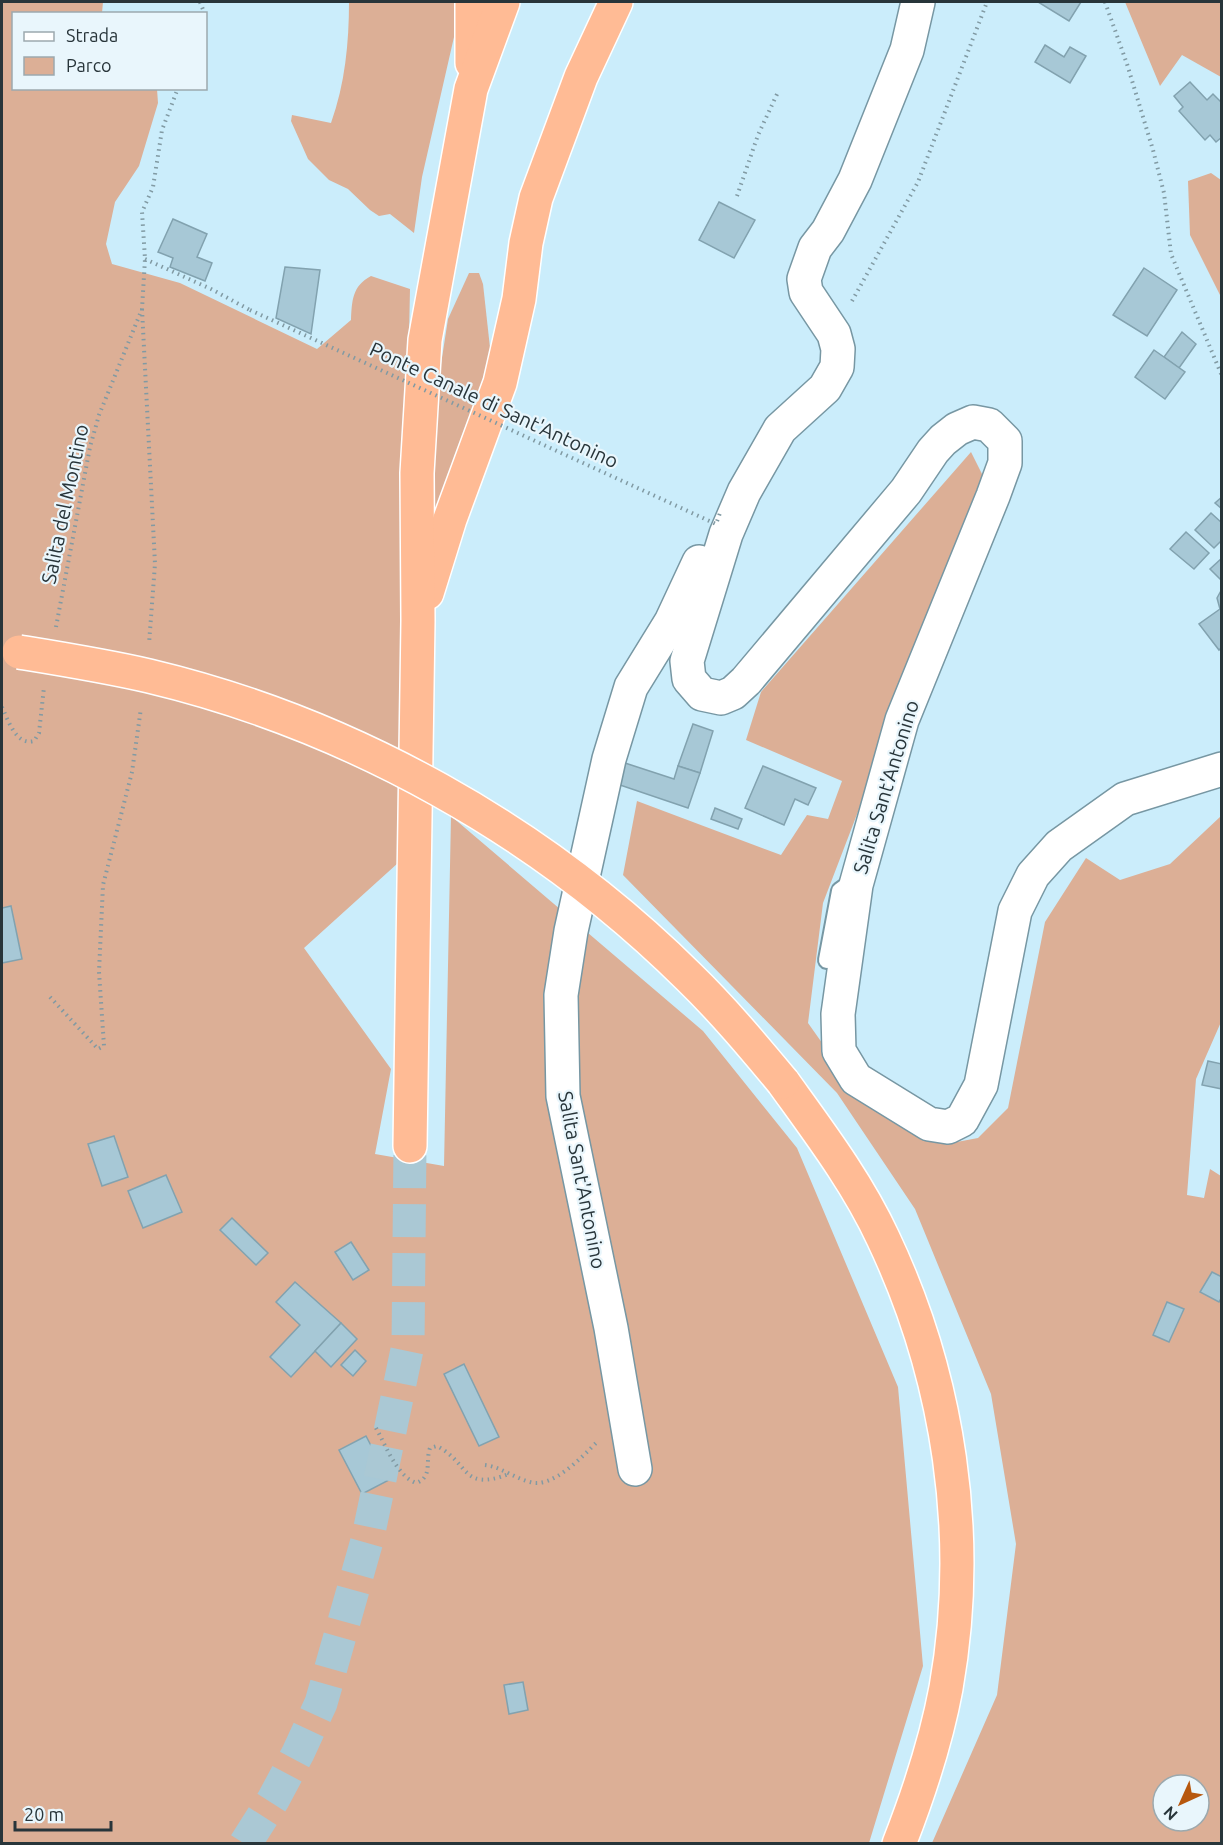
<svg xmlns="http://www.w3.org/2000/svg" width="1223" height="1845" font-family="Ubuntu,sans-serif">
	<rect width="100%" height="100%" fill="#cbedfb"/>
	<g fill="#dcaf96" fill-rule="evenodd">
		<path d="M2 2H103L102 13 14 14V88L157 89 158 103 139 166 115 202 106 244 112 264 180 283 317 349 351 320C352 301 352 286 371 276L410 289 398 863 304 948 391 1069 375 1154 444 1166 451 816 703 1031 797 1148 898 1387 923 1666 869 1843 2 1844Z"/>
		<path d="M349 2H462L422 177 414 233 390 214 379 216 370 210 348 189 329 180 308 159 291 121 292 115 331 123C345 84 349 43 349 2Z"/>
		<polygon points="1125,2 1221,2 1221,77 1182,55 1160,86"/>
		<polygon points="1211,173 1221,180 1221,297 1190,235 1188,181"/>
		<polygon points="469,273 479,273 483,284 492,366 443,494 437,507 428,507 435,403 448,319"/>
		<path d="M971 452 985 480 823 903 808 1023 861 1098 946 1144 978 1138 1008 1108 1045 922 1086 858 1120 880 1170 864 1221 816V1022L1196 1079 1187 1195 1204 1198 1210 1169 1221 1176V1843H932L997 1695 1016 1544 991 1394 915 1209 837 1093 623 875 637 801 781 855 807 815 828 819 842 781 746 740 761 692ZM1163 1785H1199V1821H1163Z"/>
	</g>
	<g fill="#a7c8d6" stroke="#82a2af" stroke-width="1.5">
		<polygon points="1038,2 1081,2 1069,21"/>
		<polygon points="1045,45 1064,57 1070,47 1086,56 1070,83 1035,62"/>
		<polygon points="1190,82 1207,100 1213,94 1222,103 1222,137 1216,142 1210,135 1205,140 1179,111 1183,107 1174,96"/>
		<polygon points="719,202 755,220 734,258 699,240"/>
		<polygon points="173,219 207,234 197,257 212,263 205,281 170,267 173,258 158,252"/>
		<polygon points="285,267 320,270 311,334 276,318"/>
		<polygon points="1144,268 1177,290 1147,336 1113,315"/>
		<polygon points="1182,332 1196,344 1179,368 1164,357"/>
		<polygon points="1154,350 1185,372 1165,399 1135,377"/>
		<polygon points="1222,497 1222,509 1215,503"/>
		<polygon points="1211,513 1222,523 1222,540 1214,548 1195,530"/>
		<polygon points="1186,532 1209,553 1194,569 1170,549"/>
		<polygon points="1222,558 1222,581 1210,569"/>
		<polygon points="1222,589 1222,647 1219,650 1199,624 1220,609 1217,598"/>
		<polygon points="693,724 713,731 700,773 678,766"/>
		<polygon points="625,763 674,779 678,766 700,773 688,808 620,785"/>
		<polygon points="763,766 816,788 808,805 795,799 784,825 745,808"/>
		<polygon points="715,808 742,819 738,829 711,819"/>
		<polygon points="11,906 22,959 2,963 2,908"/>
		<polygon points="1208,1061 1222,1064 1222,1089 1202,1085"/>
		<polygon points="114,1136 128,1177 102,1186 88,1144"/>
		<polygon points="166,1175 182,1212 143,1228 128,1191"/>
		<polygon points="232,1218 268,1253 256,1265 220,1230"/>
		<polygon points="351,1242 369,1270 353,1280 335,1252"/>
		<polygon points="1212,1272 1222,1277 1222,1297 1219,1302 1200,1292"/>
		<polygon points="295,1282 341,1323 291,1377 270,1357 300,1325 276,1302"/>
		<polygon points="1167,1302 1184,1309 1169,1342 1153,1335"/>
		<polygon points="341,1323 357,1339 331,1367 315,1351"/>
		<polygon points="355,1350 366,1361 353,1376 341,1365"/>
		<polygon points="464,1364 499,1437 479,1446 444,1374"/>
		<polygon points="366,1436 389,1480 362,1494 339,1450"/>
		<polygon points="523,1682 528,1710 509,1714 504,1685"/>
	</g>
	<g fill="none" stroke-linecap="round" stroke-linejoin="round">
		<polyline stroke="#aac8d4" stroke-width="33" stroke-dasharray="33 16" stroke-linecap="butt" points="245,1844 273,1800 298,1753 321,1703 368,1537 408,1345 410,1146"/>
		<g stroke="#7797a3" stroke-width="20">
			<polyline id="lane" points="827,960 840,891 847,886 856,885"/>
		</g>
		<g stroke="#7797a3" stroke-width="36">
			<g id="street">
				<polyline points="918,2 907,50 855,180 828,231 815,248 804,279 806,292 834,334 838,349 837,367 825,388 780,429 744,492 726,534 687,661 689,679 702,694 721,698 733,693 746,681 906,491 933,451 943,440 957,429 973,422 989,425 1005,441 1005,463 993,496 902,720 856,885 838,1014 839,1051 856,1079 929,1124 948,1127 962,1120 981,1085 1015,911 1033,875 1059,846 1125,799 1222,769"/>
				<polyline points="635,1469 611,1328 563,1096 561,995 571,931 609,759 631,687 671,622 699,562"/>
			</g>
		</g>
		<g stroke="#fff" stroke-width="36">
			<g id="highway">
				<polyline points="472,63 472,2"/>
				<polyline points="427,593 450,519 500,383 519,299 526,243 536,198 581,77 616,2"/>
				<path d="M783 1082C819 1132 857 1182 883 1238 949 1377 973 1536 946 1688 936 1742 919 1793 899 1844"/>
				<polyline points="410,1146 418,621 417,473 425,340 471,89 503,2"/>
			</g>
		</g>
		<g stroke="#819aa3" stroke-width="4" stroke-dasharray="1.5 4.5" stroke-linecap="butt">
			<polyline points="200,2 206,17"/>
			<polyline points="1105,2 1127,64 1153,150 1164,193 1171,254 1222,376"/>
			<polyline points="737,196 758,135 778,92"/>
			<polyline points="145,259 211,289 250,310"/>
			<polyline points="852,301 918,182 987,2"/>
			<polyline points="142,309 155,564 149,644"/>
			<polyline points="56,627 90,447 99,415 142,309 145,259 142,212 153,187 162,130 178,88"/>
			<path d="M2 707C8 720 16 746 34 741L39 733 44 687"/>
			<polyline points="50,997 98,1049 104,1046 99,972 103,885 132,772 141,708"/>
			<path d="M376 1428C386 1446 397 1476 416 1483 433 1477 425 1462 430 1448L437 1446C470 1463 461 1492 509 1474"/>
			<path d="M485 1465C501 1467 514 1478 530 1482 552 1489 582 1457 597 1442"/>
		</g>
		<use href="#lane" stroke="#fff" stroke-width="16"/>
		<use href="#street" stroke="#fff" stroke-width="33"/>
		<use href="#highway" stroke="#ffbb95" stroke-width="33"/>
		<g stroke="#fff" stroke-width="36" stroke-linecap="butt">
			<path id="highway-bridge" d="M19 652C62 659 106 666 149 676 350 724 542 831 689 977 723 1010 753 1046 783 1082"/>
		</g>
		<polyline stroke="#819aa3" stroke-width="4" stroke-dasharray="1.5 4.5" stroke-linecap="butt" points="250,310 716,524 720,513"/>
		<use href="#highway-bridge" stroke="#ffbb95" stroke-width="33"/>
	</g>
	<g text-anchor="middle" stroke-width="4.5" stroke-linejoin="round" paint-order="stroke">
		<g font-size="20" fill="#28353a" stroke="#e9f6fc">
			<text transform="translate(494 405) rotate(25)" y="7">Ponte Canale di Sant'Antonino</text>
			<text transform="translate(65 504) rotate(-78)" y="7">Salita del Montino</text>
			<text transform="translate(886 787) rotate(-73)" y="7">Salita Sant'Antonino</text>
			<text transform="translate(582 1180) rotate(79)" y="7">Salita Sant'Antonino</text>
		</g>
	</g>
	<rect width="1223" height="1845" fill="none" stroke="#28353a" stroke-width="6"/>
	<rect x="12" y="12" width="195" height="78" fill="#e9f6fc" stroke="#9ca9ae" stroke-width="1.5"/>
	<rect x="24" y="32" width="30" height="9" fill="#ffffff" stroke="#9ca9ae" stroke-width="1.5"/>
	<text x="66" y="42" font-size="18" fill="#28353a">Strada</text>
	<rect x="24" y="57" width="30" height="18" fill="#dcaf96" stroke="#9ca9ae" stroke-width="1.5"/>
	<text x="66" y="72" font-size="18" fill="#28353a">Parco</text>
	<g transform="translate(1181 1803) rotate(225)"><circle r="28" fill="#e9f6fc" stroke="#9ca9ae" stroke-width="1.5"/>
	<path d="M0-4.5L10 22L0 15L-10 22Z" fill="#b7580e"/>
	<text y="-9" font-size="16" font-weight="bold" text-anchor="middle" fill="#28353a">N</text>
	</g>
	<path d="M15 1821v9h96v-9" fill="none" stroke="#28353a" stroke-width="3"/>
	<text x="24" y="1821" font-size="18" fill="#28353a" stroke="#e9f6fc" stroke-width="4.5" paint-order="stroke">20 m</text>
</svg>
